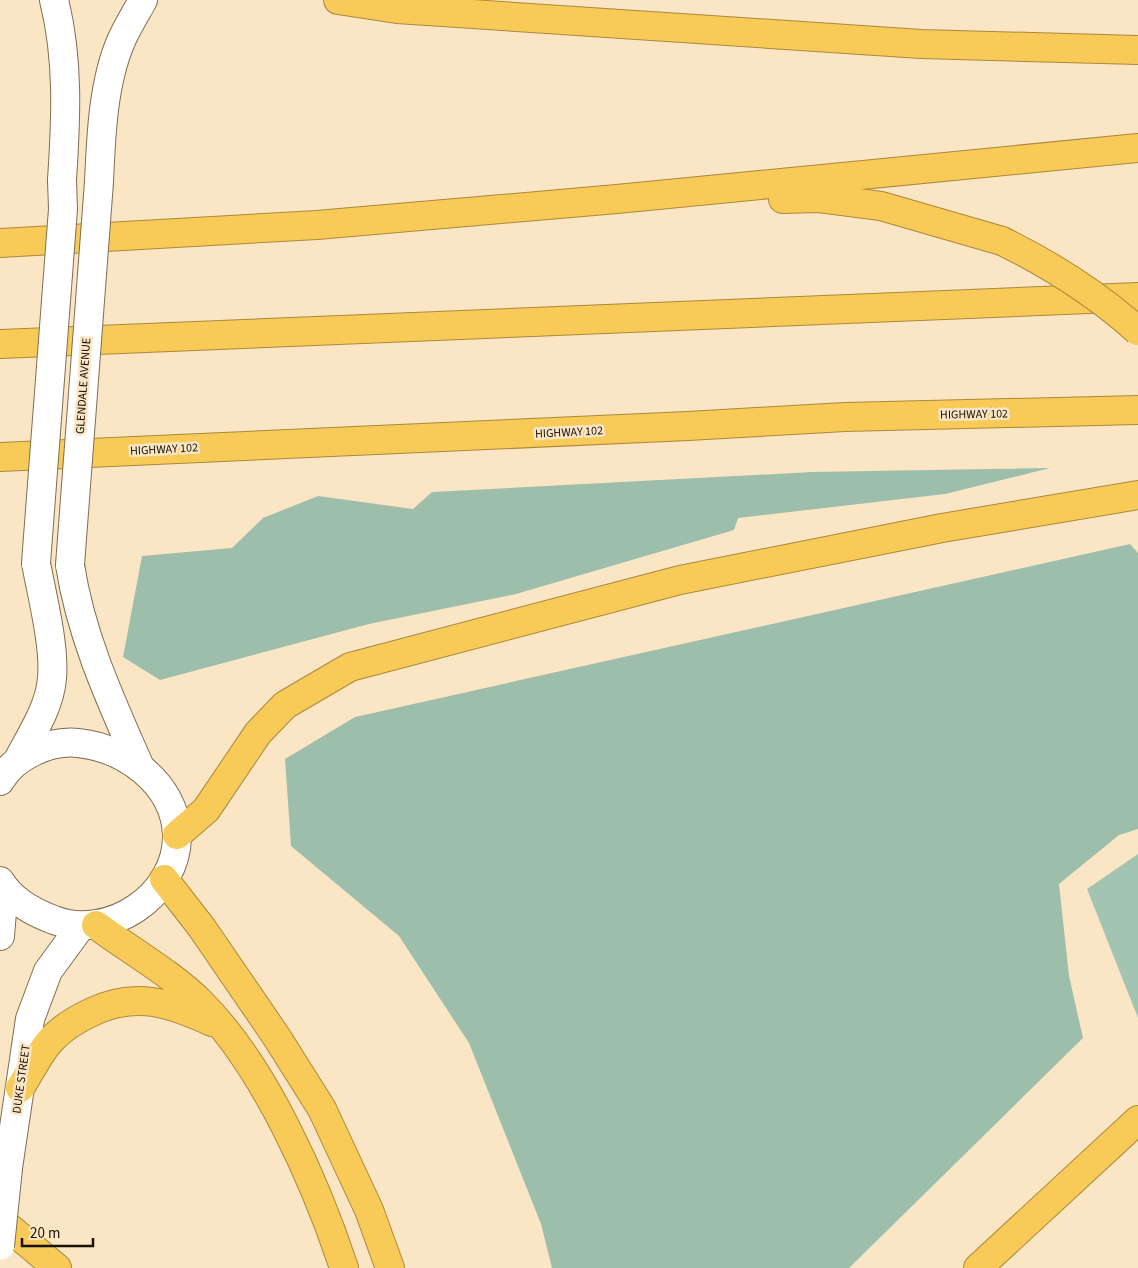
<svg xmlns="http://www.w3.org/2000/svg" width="1138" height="1268" font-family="'Source Sans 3',sans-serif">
	<rect width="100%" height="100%" fill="#fae6c5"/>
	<polygon fill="#a4c4b3" points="1138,854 1138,1018 1087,889"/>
	<g fill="#9ebeac">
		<polygon points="1050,468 945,494 738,518 734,530 516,594 369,624 160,680 123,657 142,556 232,548 263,518 318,496 413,509 432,492 812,472"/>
		<polygon points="1130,544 1138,553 1138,829 1119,835 1059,884 1069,976 1083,1038 849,1268 552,1268 541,1224 469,1043 399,936 291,846 285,759 355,717"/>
	</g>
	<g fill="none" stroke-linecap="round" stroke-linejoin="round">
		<g stroke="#806e51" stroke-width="30">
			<g id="secondary">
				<path d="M54 0C69 60 66 119 62 180"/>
				<path d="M99 182C101 136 103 83 121 41 127 27 136 13 143 0"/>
				<path d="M70 565C81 637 111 701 140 767"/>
				<path d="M18 760C31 735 50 707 52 678 55 646 42 596 36 563"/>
				<path d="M0 781C14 756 50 740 78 743 125 748 175 783 177 835 178 896 108 941 54 920 32 912 12 901 0 881"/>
				<polyline points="0,936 4,887"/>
				<polyline points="8,1168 30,1019 48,971 81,926"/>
			</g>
		</g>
		<g stroke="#aa893b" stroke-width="30">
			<g id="highway">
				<polyline points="338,0 397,9 921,44 1138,50"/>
				<polyline points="783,199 819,198 881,206 1002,241"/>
				<polyline points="0,243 317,225 617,199 1138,148"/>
				<polyline points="0,344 1138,297"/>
				<polyline points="0,457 688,426 845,417 1138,410"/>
				<polyline points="177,835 206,810 258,733 285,705 350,667 680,580 942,528 1138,495"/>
				<polyline points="164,879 202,928 276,1036 322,1109 369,1210 390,1268"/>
				<path d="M96 925C128 949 172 974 200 1002 264 1065 316 1183 344 1268"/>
				<path d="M20 1088C30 1073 39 1053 51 1040 62 1028 77 1019 92 1012 136 991 170 1003 212 1022"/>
				<polyline points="0,1220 57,1268"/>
				<polyline points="978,1268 1138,1120"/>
			</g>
		</g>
		<use href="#secondary" stroke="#fff" stroke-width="28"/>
		<use href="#highway" stroke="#f8ca58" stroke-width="28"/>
		<g stroke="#806e51" stroke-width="30" stroke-linecap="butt">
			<g id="secondary-bridge">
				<polyline points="36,563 63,209 62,180"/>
				<polyline points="70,565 99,182"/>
				<polyline points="0,1246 8,1168"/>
			</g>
		</g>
		<g stroke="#aa893b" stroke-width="30" stroke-linecap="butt">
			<path id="highway-bridge" d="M1002 241C1051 265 1097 294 1138 331"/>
		</g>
		<use href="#secondary-bridge" stroke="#fff" stroke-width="28"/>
		<use href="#highway-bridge" stroke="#f8ca58" stroke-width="28"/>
	</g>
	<g text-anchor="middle" stroke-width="5" stroke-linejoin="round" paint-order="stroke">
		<g font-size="12" fill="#181106" stroke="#fae6c5">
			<text transform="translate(83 386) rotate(-86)" y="4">GLENDALE AVENUE</text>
			<text transform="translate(974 414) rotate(-1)" y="4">HIGHWAY 102</text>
			<text transform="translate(569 432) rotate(-3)" y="4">HIGHWAY 102</text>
			<text transform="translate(164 449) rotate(-3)" y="4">HIGHWAY 102</text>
			<text transform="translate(21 1079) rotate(-82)" y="4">DUKE STREET</text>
		</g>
	</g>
	<path d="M22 1238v8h71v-8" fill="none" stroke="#181106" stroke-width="2.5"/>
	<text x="30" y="1238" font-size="15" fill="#181106" stroke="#fae6c5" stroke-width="4" paint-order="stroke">20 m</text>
</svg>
